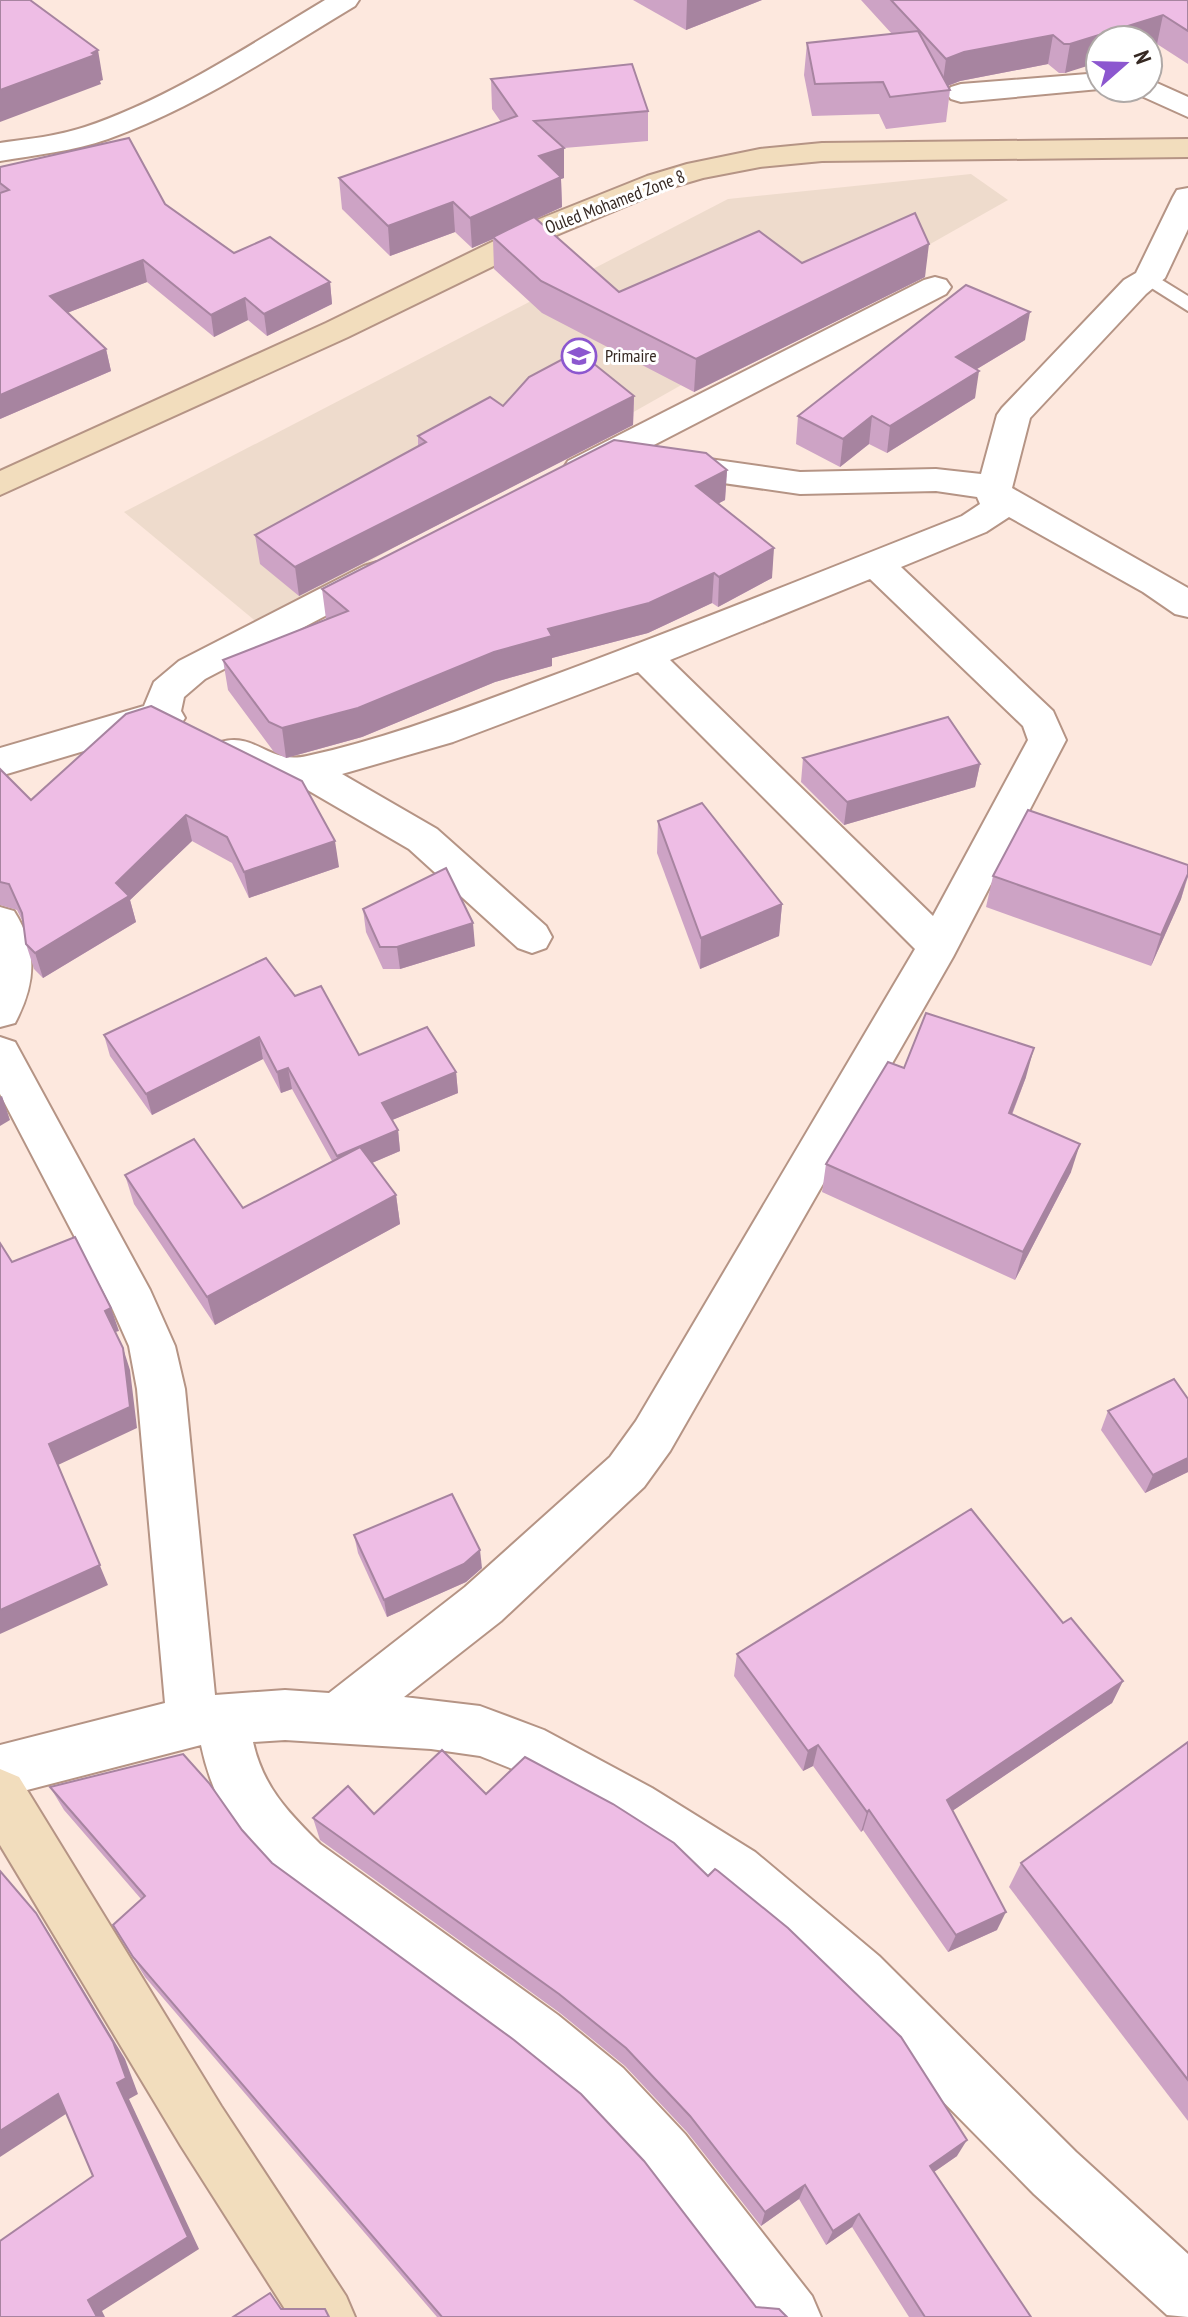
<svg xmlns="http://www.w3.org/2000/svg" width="1188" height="2317" font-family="'PT Sans Narrow',sans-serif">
	<rect width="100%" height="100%" fill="#fde8de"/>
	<polygon fill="#eedbcc" points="971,174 1008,200 259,624 124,512 728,199"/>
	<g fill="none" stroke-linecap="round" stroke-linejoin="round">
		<g stroke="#b59485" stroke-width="4">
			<polygon id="lane" points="1149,272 1188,296 1188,311 1142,282 1139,278"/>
		</g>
		<g stroke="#b59485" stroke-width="4">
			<g id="street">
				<path d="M325 0H359L355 6C275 54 196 108 108 139 73 151 36 155 0 161V143C28 139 58 136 85 127 171 98 248 46 325 0Z"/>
				<polygon points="1100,73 1100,88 1110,88 961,102 951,99 946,93 951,87 961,84"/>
				<polygon points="1148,79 1188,97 1188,117 1137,94 1132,88 1148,88"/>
				<path d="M1188 188V229L1165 278 1146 294 1030 418 1012 488 1188 588V617L1175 614 1143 592 1009 517 986 532 901 567 1053 711 1066 740 953 957 670 1451 644 1487 501 1621 404 1697 480 1706 544 1730 652 1788 755 1852 879 1956 1076 2152 1188 2254V2317L1167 2315 1034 2194 839 1996 785 1946 717 1890 614 1824 510 1768 480 1756 431 1749 285 1740 253 1742C263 1787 288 1812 320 1844L558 2015 623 2068 685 2134 812 2296 821 2317H754L645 2174 583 2108 518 2055 282 1882C239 1838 214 1806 201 1745L0 1797V1745L165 1703 137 1389 129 1346 113 1310 0 1094V1037L15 1042 150 1290 175 1346 185 1389 215 1695 285 1690 329 1693 465 1587 610 1457 636 1421 915 949 638 672 453 742 342 774 437 829 546 926 552 937 546 948 532 953 518 948 409 849 299 785C293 786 285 788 279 787 260 785 225 768 216 752L221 742C256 732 269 765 307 756 390 738 470 706 549 677 688 626 825 570 962 516L980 504 977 497 936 491 800 494 667 475 655 472 650 464 655 456 667 453 800 472 936 469 981 474 997 415 1002 408 1124 280 1136 273 1173 197 1177 190ZM870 579 1023 726 1028 740 933 916 670 660Z"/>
				<polygon points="935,277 946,280 951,287 946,294 592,477 580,480 568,477 563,469 568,461 924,280"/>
				<polygon points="377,562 390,566 395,574 390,582 205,679 184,697 181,711 185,718 179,727 166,731 158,729 0,776 0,748 144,706 154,682 179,661 364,566"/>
				<path d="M0 907 14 911C38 949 36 983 15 1023L0 1027Z"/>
			</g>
		</g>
		<g stroke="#b59485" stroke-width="4">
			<g id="secondary">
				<polygon points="1188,139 1188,157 822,161 760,167 703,178 669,188 559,234 348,337 0,495 0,471 326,323 537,220 647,176 687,164 760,149 822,143"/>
				<polygon points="0,1769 19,1777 221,2106 346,2296 355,2317 290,2317 181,2146 0,1845"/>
			</g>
		</g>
		<use href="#lane" fill="#fff" fill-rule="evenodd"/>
		<use href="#street" fill="#fff" fill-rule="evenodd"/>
		<use href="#secondary" fill="#f2ddbd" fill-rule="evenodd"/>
	</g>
	<g fill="#cda3c5">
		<polygon points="633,0 762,0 686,30"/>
		<polygon points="861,0 1188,0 1188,64 1157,44 1148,47 1148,40 1065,73 1059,73 1048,64 960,81 948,86 950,90 946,122 886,129 879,114 812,116 804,75 807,43 892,34"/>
		<polygon points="491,79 648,111 648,141 564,148 564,178 561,179 562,207 536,219 619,292 802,263 925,277 694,392 542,313 494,269 493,239 472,248 455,232 390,256 342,209 339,178 501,122 492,109"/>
		<polygon points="0,167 165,204 234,253 330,282 332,304 267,336 248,320 214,337 147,282 67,313 106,349 111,371 0,419"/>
		<polygon points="1025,340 977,369 975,398 887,453 869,444 840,467 796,444 798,416"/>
		<polygon points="634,396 633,425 299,596 260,564 255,535 418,446 418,436 503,406"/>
		<polygon points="727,470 725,500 719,503 772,578 718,607 712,603 648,633 552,658 552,666 495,682 362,737 286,758 274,752 228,690 223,660 326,619 322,589"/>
		<polygon points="126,714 339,867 249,898 232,863 192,841 130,900 136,922 43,978 34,969 26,944 24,924 17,910 0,905 0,769 31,800"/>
		<polygon points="803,758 980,764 975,787 844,825 801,782"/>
		<polygon points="658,821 782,904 779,936 700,969 657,853"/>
		<polygon points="1188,865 1188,877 1181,899 1151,966 986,907 993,876"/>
		<polygon points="363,909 475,946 400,969 383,969 366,932"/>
		<polygon points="295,996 359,1055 456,1072 458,1093 392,1120 398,1130 400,1151 372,1163 396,1195 400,1224 215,1325 134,1204 125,1175 243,1208 332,1161 292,1089 281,1093 263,1059 152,1115 110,1056 104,1035"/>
		<polygon points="1026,1077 1012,1115 1071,1172 1015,1280 822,1192 826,1164"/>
		<polygon points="1188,1399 1188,1472 1145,1493 1101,1430 1108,1411"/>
		<polygon points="354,1535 482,1568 466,1582 387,1617 358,1553"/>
		<polygon points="737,1654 1123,1681 1112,1703 952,1811 997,1930 948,1952 863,1830 861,1832 813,1766 803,1771 734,1676"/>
		<polygon points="1188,1742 1188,2121 1009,1887 1021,1863"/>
		<polygon points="50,1787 242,1830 272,1863 756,2307 787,2317 437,2317 145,1977 113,1925 141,1899 64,1810"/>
		<polygon points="486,1794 957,2156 934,2172 1031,2317 909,2317 852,2227 826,2245 799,2199 761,2226 687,2132 625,2066 560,2013 320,1840 313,1818 374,1814"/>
	</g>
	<g fill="#a784a0">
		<polygon points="687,0 762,0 686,30"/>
		<polygon points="1163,15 1157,44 1148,47 1148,40 1100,40 1100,62 1065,73 1070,44"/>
		<polygon points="1053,35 1048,64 960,81 942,88 946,59 964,52"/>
		<polygon points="98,50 103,80 100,81 101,84 0,122 0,90"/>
		<polygon points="564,148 564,178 561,179 562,207 494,238 493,237 493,239 472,248 470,218 539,156"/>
		<polygon points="453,202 455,232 390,256 388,226"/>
		<polygon points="929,244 925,277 694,392 696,359"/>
		<polygon points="143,260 147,282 54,318 50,296"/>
		<polygon points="330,282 332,304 267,336 264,314"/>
		<polygon points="245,298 248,320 214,337 211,315"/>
		<polygon points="1030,312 1025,340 952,384 956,357"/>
		<polygon points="106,349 111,371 0,419 0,395"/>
		<polygon points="979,371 975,398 887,453 890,426"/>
		<polygon points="634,396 633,425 299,596 295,567"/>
		<polygon points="872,416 869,444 840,467 843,439"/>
		<polygon points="727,470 725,500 695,516 696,486"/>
		<polygon points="774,548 772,578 718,607 719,577"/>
		<polygon points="714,573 712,603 648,633 552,658 552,666 495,682 362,737 286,758 282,728 548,629"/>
		<polygon points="980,764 975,787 844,825 847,802"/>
		<polygon points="186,815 192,841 130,900 136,922 43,978 35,953 116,883"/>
		<polygon points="335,841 339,867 249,898 244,872"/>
		<polygon points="1188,874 1181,899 1151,966 1161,935"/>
		<polygon points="782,904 779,936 700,969 701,938"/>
		<polygon points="473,923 475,946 400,969 397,947"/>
		<polygon points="259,1037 263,1059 152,1115 146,1094"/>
		<polygon points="1034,1048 1026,1077 1001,1142 1009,1113"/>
		<polygon points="288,1068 292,1089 281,1093 277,1072"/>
		<polygon points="456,1072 458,1093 385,1123 382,1103"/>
		<polygon points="2,1096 10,1120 0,1126 0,1097"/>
		<polygon points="398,1130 400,1151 341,1176 337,1156"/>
		<polygon points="1080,1144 1071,1172 1015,1280 1023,1252"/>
		<polygon points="396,1195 400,1224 215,1325 207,1297"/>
		<polygon points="111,1308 119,1331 112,1333 105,1311"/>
		<polygon points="123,1348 130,1370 137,1428 58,1465 108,1585 0,1634 0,1610 49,1444"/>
		<polygon points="1188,1458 1188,1472 1145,1493 1153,1475"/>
		<polygon points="480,1550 482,1568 466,1582 387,1617 384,1600"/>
		<polygon points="1123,1681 1112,1703 939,1820 947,1800"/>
		<polygon points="818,1745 813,1766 803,1771 808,1751"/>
		<polygon points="869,1810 863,1830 861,1832 867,1812"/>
		<polygon points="1006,1912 997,1930 948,1952 956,1935"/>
		<polygon points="36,1913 49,1933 125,2059 138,2094 129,2099 199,2249 102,2311 105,2317 97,2317 88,2300 117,2083"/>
		<polygon points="58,2094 72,2110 0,2157 0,2131"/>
		<polygon points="967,2140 957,2156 921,2181 930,2166"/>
		<polygon points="805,2185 799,2199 761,2226 765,2212"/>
		<polygon points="859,2214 852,2227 826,2245 833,2231"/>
	</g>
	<g fill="#eebde5" stroke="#a784a0" stroke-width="2">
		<polygon points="0,0 30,0 98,50 92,53 95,55 0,90"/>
		<polygon points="891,0 1188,0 1188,31 1163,15 1070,44 1064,44 1053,35 964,52 946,59"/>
		<polygon points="918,31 950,90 890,97 883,82 815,84 807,43"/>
		<polygon points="632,64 648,111 534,121 564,148 539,156 561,177 470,218 453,202 388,226 339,178 517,116 491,79"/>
		<polygon points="129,138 165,204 234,253 270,237 330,282 264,314 245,298 211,315 143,260 50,296 106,349 0,395 0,193 9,190 0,183 0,167"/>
		<polygon points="915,213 929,244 696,359 541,281 493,237 534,217 619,292 759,231 802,263"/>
		<polygon points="966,285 1030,312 956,357 979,371 890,426 872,416 843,439 798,416"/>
		<polygon points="578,351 634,396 295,567 255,535 426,442 418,436 490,397 503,406 529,377"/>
		<polygon points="614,440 706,453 727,470 696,486 774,548 719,577 714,573 649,603 548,629 552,636 494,652 358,708 282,728 269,722 223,660 348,611 322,589"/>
		<polygon points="151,706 302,781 335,841 244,872 227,837 186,815 116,883 129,896 35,953 26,944 22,913 9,884 0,882 0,769 31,800 126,714"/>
		<polygon points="948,717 980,764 847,802 803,758"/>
		<polygon points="702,803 782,904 701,938 658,821"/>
		<polygon points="1028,810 1188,865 1188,874 1161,935 993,876"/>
		<polygon points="446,868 473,923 397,947 380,947 363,909"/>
		<polygon points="266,958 295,996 321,986 359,1055 427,1027 456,1072 382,1103 398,1130 337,1156 288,1068 277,1072 259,1037 146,1094 104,1035"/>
		<polygon points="926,1013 1034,1048 1009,1113 1080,1144 1023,1252 826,1164 888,1062 904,1068"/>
		<polygon points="194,1139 243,1208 360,1147 396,1195 207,1297 125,1175"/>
		<polygon points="75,1237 111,1308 105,1311 123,1348 130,1407 49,1444 100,1565 0,1610 0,1243 12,1262"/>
		<polygon points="1174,1379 1188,1399 1188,1458 1153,1475 1108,1411"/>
		<polygon points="452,1494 480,1550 464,1564 384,1600 354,1535"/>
		<polygon points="971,1509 1063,1623 1071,1618 1123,1681 947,1800 1006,1912 956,1935 869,1810 867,1812 818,1745 808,1751 737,1654"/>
		<polygon points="1188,1742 1188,2080 1021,1863"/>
		<polygon points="442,1750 486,1794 525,1757 613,1804 674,1843 708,1876 715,1869 718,1871 788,1928 901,2037 967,2140 930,2166 1031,2317 925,2317 859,2214 833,2231 805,2185 765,2212 690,2116 626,2048 559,1994 313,1818 348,1786 374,1814"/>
		<polygon points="183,1754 209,1783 242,1830 272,1863 514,2040 581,2094 644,2161 756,2307 779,2309 787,2317 442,2317 133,1957 113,1925 145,1896 50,1787"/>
		<polygon points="0,1871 36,1913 113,2042 126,2078 117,2083 188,2237 88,2300 97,2317 0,2317 0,2241 93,2176 58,2094 0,2131"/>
		<polygon points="270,2293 281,2309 325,2309 329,2317 233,2317"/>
	</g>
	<defs>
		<g id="school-ring" transform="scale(1.8)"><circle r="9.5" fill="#fff" stroke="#8c57cf" stroke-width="1.5"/><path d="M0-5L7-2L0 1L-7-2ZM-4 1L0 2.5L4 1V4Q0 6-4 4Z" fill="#8c57cf"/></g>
	</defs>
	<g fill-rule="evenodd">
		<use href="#school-ring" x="579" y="356"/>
	</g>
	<g text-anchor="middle" stroke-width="6" stroke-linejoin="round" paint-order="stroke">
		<g font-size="18" fill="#362923" stroke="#fff">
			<text transform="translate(615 202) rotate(-21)" y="6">Ouled Mohamed Zone 8</text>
		</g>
		<g font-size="18" fill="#362923" stroke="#fff" text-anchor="start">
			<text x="605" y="362">Primaire</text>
		</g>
	</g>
	<g transform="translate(1124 64) rotate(70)"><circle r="38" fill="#ffffff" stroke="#afa9a7" stroke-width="2"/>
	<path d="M0-6L14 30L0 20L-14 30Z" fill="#8c57cf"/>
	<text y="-12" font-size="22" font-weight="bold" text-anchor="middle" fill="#362923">N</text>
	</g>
</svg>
